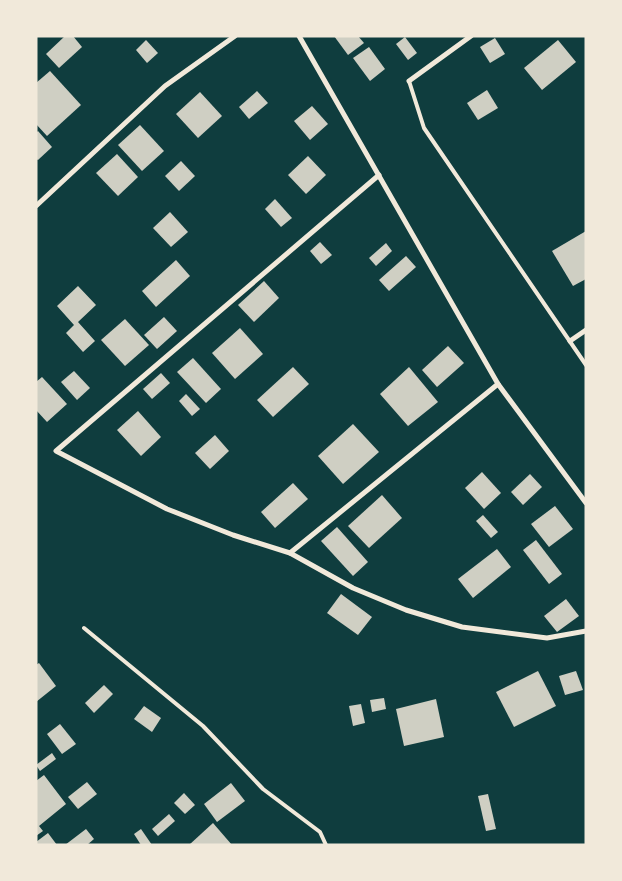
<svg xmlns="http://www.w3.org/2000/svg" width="622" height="881" font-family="'Fira Sans Condensed',sans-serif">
	<rect width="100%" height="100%" fill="#0f3d3e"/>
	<g fill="#cfcfc3">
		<polygon points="65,36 73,36 82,47 59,68 46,54"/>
		<polygon points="334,36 358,36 364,43 348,55"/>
		<polygon points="405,37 417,53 408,60 396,44"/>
		<polygon points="495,38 505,54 490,63 480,47"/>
		<polygon points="146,40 158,53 147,63 136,50"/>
		<polygon points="558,40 576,62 542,90 524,68"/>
		<polygon points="369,47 385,69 370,81 353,58"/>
		<polygon points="50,71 81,105 47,136 36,124 36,83"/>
		<polygon points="487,90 498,108 478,120 467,103"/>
		<polygon points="257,91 268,103 249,119 239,107"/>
		<polygon points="200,92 222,116 198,138 176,114"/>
		<polygon points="312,106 328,124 310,140 294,121"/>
		<polygon points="140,125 164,151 142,171 118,145"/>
		<polygon points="38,131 52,147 38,160 36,159 36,133"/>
		<polygon points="117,154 138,177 118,196 96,173"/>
		<polygon points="308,156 326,175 306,194 288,175"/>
		<polygon points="181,161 195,176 179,191 165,176"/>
		<polygon points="275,199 292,218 281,227 265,209"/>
		<polygon points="170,212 188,232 171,247 153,228"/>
		<polygon points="586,231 586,279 573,286 552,251"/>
		<polygon points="320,242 332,255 321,264 310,251"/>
		<polygon points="386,243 392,251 376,266 369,258"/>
		<polygon points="406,256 416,267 389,291 379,280"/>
		<polygon points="176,260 190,276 156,307 142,291"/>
		<polygon points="264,281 279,298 254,322 238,305"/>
		<polygon points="78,286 96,305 78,322 95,341 83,352 66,333 74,325 57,306"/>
		<polygon points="164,317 177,331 157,349 144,335"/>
		<polygon points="125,319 149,345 125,366 101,340"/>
		<polygon points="240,328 263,354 235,379 212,353"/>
		<polygon points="448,346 464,363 437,387 422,370"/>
		<polygon points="193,358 221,389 206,403 177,372"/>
		<polygon points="293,367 309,384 273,417 257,400"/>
		<polygon points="409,367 438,402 408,426 380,394"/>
		<polygon points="74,371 90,388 77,400 61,382"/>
		<polygon points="161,373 170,383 152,399 143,389"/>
		<polygon points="42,377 67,404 47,422 36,410 36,382"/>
		<polygon points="186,394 200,409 192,416 179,401"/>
		<polygon points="138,411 161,437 141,456 117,430"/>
		<polygon points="353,424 379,452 343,484 318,456"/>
		<polygon points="215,435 229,451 210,469 195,453"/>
		<polygon points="482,472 501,493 484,509 465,488"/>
		<polygon points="530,474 542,487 523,505 511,492"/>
		<polygon points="293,483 308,499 275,528 261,512"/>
		<polygon points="382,495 402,518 369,548 348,526"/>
		<polygon points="555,506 573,529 549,547 531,524"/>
		<polygon points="483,515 498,532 491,538 476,521"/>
		<polygon points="337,527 368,562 353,576 321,541"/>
		<polygon points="536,540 562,574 549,584 523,550"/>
		<polygon points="497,549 511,567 473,598 458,579"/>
		<polygon points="341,594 372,617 358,635 327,613"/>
		<polygon points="566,599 579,616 557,632 544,616"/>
		<polygon points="39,663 56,686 36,702 36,665"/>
		<polygon points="538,671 556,706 514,727 496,692"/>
		<polygon points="576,671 583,690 565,695 559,676"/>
		<polygon points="104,685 113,694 94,713 85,703"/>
		<polygon points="384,698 386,709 372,712 370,700"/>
		<polygon points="436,699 444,737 404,746 396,709"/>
		<polygon points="361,704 365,723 353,726 349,706"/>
		<polygon points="144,706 161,718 152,732 134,719"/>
		<polygon points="60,724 76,744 62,754 47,734"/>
		<polygon points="52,753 56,759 40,771 36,765"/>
		<polygon points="44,775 66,804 39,826 43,831 36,836 36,781"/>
		<polygon points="87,782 97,794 78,809 68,797"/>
		<polygon points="231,783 245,801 217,822 204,804"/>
		<polygon points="184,793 195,805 185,814 174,803"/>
		<polygon points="488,794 496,829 486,831 478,796"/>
		<polygon points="169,814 175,821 158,836 152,829"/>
		<polygon points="213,823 232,845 189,845"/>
		<polygon points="86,829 94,839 87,845 65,845"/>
		<polygon points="141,829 152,845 141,845 134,834"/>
		<polygon points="48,833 57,845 36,845 36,842"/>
	</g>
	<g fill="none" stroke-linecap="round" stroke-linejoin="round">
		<g stroke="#f1e9da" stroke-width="4">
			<polyline points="409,81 424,128 586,365"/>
			<polyline points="84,628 203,726 263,789 320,832 326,845"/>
		</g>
		<g stroke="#f1e9da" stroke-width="5">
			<polyline points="299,36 498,384 586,503"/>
			<polyline points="409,81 471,36"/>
			<polyline points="379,175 56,451 167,509 233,535 290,553 353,588 406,610 462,627 547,638 586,631"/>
			<polyline points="36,206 165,86 235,36"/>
			<polyline points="570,341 586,330"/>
			<polyline points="290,553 498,384"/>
		</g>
	</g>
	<rect width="622" height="881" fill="none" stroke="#f1e9da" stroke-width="75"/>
</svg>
